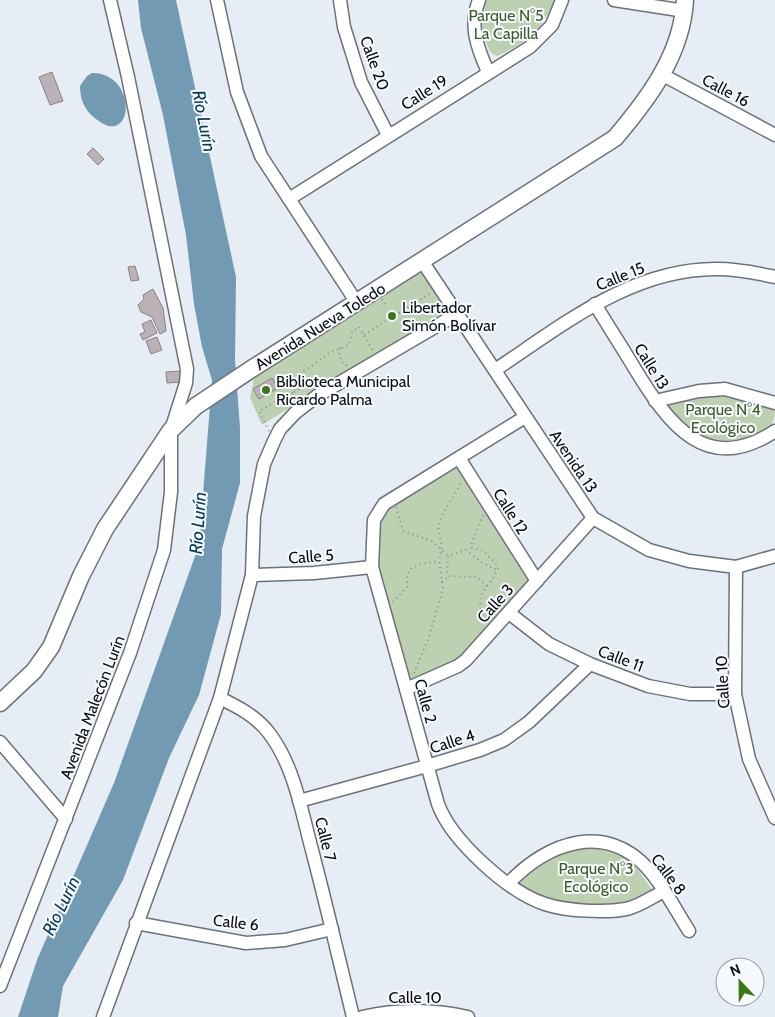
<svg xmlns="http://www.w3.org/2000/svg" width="775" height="1017" font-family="Cabin,sans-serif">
	<rect width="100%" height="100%" fill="#e7edf4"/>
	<g fill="#bdd0b1">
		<path d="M485 0H556C543 28 525 44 497 56L491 53C482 37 479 18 485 0Z"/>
		<polygon points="417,273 423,274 444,309 441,314 262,425 250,398 254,378"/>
		<path d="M730 394 775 409C775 453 713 446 687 431 677 425 670 413 662 405L684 397Z"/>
		<polygon points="457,463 528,578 525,587 464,658 407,686 376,564 381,513"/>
		<path d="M589 846 617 851 638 870 653 891C644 896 631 904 621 905 585 909 546 903 515 884L536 865 552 854Z"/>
	</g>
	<g fill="#729ab2">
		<polygon points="138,0 176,0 236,277 235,360 240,428 240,483 222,549 221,614 199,695 169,758 123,880 63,986 58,1017 18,1017 37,960 114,783 199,545 212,380 202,347 194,304 186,235 163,115 141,28"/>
		<path d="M92 73C139 73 134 150 96 119 85 111 80 100 80 86L87 76Z"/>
	</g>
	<g fill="#bbb2b7" stroke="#8a8186">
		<polygon points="52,72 63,101 50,105 39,77"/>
		<polygon points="93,148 104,159 98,165 87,154"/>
		<polygon points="135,266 139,280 131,281 128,267"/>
		<polygon points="153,289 163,308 166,331 160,334 152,317 141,312 138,305 144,299 143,295"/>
		<polygon points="151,320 157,333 143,340 140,334 145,332 142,324"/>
		<polygon points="157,337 162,350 151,354 146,341"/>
		<polygon points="181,371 182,382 167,383 166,372"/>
		<polygon points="272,378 278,388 259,399 253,389"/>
	</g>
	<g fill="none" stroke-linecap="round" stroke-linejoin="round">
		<g stroke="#6d7279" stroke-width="15">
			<g id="minor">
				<polyline points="217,0 237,92 261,156 357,303"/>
				<polyline points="340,0 344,27 361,82 388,135"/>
				<path d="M479 0C469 26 477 47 488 72"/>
				<polyline points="614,0 685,11"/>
				<polyline points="661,74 775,135"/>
				<polyline points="289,199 530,47 552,25 562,0"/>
				<polyline points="422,261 593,518 649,550 689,561 736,567 775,556"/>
				<path d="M595 304C608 326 622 347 635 369 668 423 706 477 775 431"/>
				<path d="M495 370C563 325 632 268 718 269 737 269 757 273 775 277"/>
				<polyline points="655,401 699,391 725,389 775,403"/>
				<path d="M525 417 384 504 374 520 372 567 438 804C451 840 508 892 545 904 566 911 604 913 626 909 638 907 652 897 664 891"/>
				<polyline points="459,458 537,581"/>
				<polyline points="736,567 735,694 749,759 775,818"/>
				<polyline points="252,575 314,573 372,567"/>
				<polyline points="509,613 549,644 590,664 648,686 690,694 735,694"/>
				<polyline points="406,689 458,666 466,660 593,518"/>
				<path d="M220 698C238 707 256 716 269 733 295 767 302 814 313 854 327 908 340 963 353 1017"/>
				<polyline points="0,742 66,819"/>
				<polyline points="299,801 427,766 480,750 504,740 529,722 590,664"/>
				<path d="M509 883C547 842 607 821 649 870 665 888 676 911 689 931"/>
				<polyline points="136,923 246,943 285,940 332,929"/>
				<polyline points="0,986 130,653 164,550 171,492 171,430 186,383 187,369 128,77 110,0"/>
				<polyline points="103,1017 220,698 252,575 254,516 264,464 274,441 280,429 295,413 317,396 457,314"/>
				<path d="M362 1017C398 1009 432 1009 468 1017"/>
			</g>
		</g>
		<g stroke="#6d7279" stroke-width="19">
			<path id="major" d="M0 703 34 671 51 647 81 576 105 529 171 430 196 406 253 368 615 138C649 98 682 54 685 0"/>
		</g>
		<g stroke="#878b90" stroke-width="2" stroke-dasharray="1 4" stroke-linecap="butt">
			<polyline points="382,299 385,304"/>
			<polyline points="399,313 431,293"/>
			<polyline points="364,335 386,321"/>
			<polyline points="340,348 339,355 344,365 349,365"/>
			<polyline points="294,392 310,382"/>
			<polyline points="269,431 259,411 294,392 304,371 331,352 349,345 352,332 359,327 373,351"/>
			<polyline points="396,507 403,531 432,541 448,556"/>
			<path d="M483 515 471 545 472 548 484 551C488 558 495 560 498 568 489 591 470 594 487 620"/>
			<polyline points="442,582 450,576"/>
			<polyline points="487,586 477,577 450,576 447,572 448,556 466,550 481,562 497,570"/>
			<polyline points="393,602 407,587 407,575 410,569 421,564 439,561"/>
			<polyline points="414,673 429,637 443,588 439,561 442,546 438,527 442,515 462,482"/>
		</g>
		<use href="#minor" stroke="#fff" stroke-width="12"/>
		<use href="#major" stroke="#fff" stroke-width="16"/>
	</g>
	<g fill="#3a7813" stroke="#f6fafe" stroke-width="2">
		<circle cx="392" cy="316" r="5"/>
		<circle cx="266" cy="390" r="5"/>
	</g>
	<g text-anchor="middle" stroke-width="4" stroke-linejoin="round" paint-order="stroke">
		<g font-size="16" fill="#3d5b27" stroke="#f6fafe">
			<text x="506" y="21">Parque N°5<tspan x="506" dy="18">La Capilla</tspan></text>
			<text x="723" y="415">Parque N°4<tspan x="723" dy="18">Ecológico</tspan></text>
			<text x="596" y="874">Parque N°3<tspan x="596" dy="18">Ecológico</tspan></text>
		</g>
		<g font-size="16" fill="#0b0d0f" stroke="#f6fafe">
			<text transform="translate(375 63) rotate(70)" y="6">Calle 20</text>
			<text transform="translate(726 90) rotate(28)" y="6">Calle 16</text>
			<text transform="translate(424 92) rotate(-32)" y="6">Calle 19</text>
			<text transform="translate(620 276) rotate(-22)" y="6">Calle 15</text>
			<text transform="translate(320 326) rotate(-32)" y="6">Avenida Nueva Toledo</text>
			<text transform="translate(652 366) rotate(58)" y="6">Calle 13</text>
			<text transform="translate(574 461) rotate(56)" y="6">Avenida 13</text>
			<text transform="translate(511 511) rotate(58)" y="6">Calle 12</text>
			<text transform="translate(311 556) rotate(-4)" y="6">Calle 5</text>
			<text transform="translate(495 603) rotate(-48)" y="6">Calle 3</text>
			<text transform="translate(621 658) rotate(21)" y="6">Calle 11</text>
			<text transform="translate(722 682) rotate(-93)" y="6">Calle 10</text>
			<text transform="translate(426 701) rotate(75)" y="6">Calle 2</text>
			<text transform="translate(92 707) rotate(-69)" y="6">Avenida Malecón Lurín</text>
			<text transform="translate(452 741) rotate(-18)" y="6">Calle 4</text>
			<text transform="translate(326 839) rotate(76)" y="6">Calle 7</text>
			<text transform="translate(669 874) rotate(53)" y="6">Calle 8</text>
			<text transform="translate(236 922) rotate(6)" y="6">Calle 6</text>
			<text x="415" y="1003">Calle 10</text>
		</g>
		<g font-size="16" fill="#0b0d0f" stroke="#f6fafe" text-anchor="start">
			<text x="402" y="313">Libertador<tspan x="402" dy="18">Simón Bolívar</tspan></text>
			<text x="276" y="387">Biblioteca Municipal<tspan x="276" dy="18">Ricardo Palma</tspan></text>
		</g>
		<g font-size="18" font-style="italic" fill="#033b55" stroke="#f6fafe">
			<text transform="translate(204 121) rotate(79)" y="6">Río Lurín</text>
			<text transform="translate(198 523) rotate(-86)" y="6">Río Lurín</text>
			<text transform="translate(61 906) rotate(-64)" y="6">Río Lurín</text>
		</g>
	</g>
	<g transform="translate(740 982) rotate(338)"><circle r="24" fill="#f6fafe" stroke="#989b9e"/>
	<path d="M0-4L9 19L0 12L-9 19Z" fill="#3a7813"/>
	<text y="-8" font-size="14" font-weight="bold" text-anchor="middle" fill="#0b0d0f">N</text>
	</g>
</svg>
